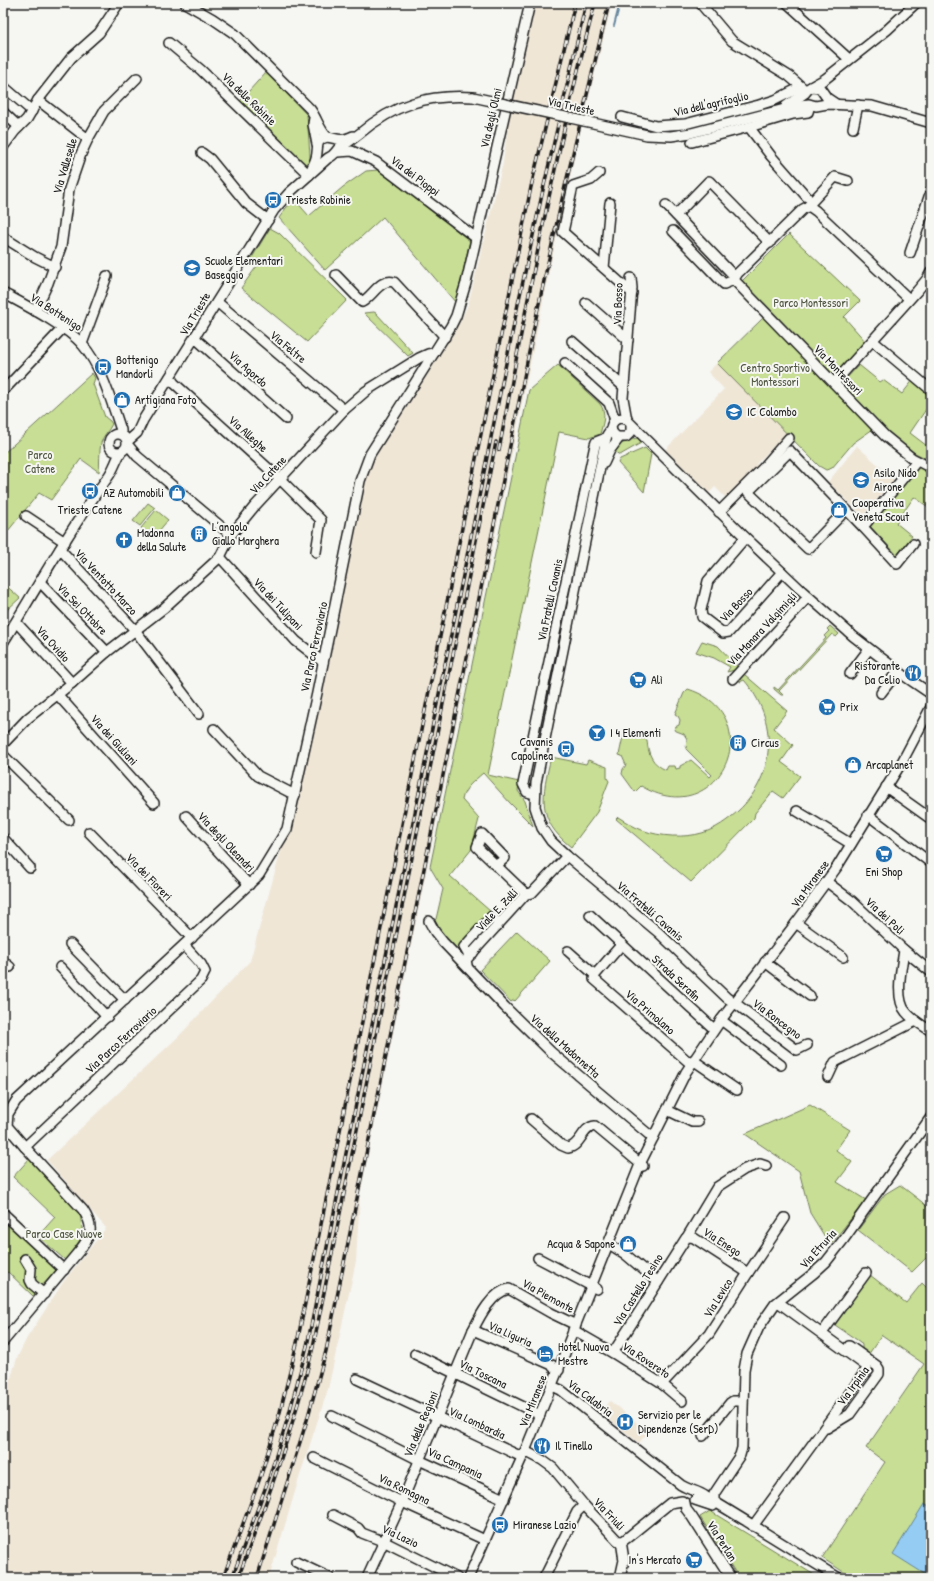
<svg xmlns="http://www.w3.org/2000/svg" width="934" height="1581" font-family="'Patrick Hand',sans-serif">
	<rect width="100%" height="100%" fill="#f6f6f2"/>
	<filter id="ink" filterUnits="userSpaceOnUse"><feTurbulence type="fractalNoise" baseFrequency=".025" numOctaves="2"/><feDisplacementMap in="SourceGraphic" scale="8" xChannelSelector="R" yChannelSelector="G"/><feConvolveMatrix kernelMatrix="1 2 1 2 8 2 1 2 1" color-interpolation-filters="sRGB"/></filter>
	<g filter="url(#ink)">
		<g fill="#efe6d6">
			<polygon points="533,3 612,3 579,136 551,262 360,1194 356,1261 328,1389 300,1475 269,1578 3,1578 3,1404 17,1358 27,1338 64,1281 106,1228 47,1160 179,1036 250,961 314,733 365,479 372,459 432,363 457,327 468,305 503,163 512,94"/>
			<polygon points="717,363 787,433 756,464 760,467 728,500 715,487 709,493 665,450 724,389 708,372"/>
			<polygon points="857,446 894,479 863,516 828,482"/>
			<polygon points="610,1401 648,1432 639,1443 601,1413"/>
		</g>
		<g fill="#c7de94" stroke="#727d58">
			<polygon points="266,72 307,115 310,155 310,162 307,166 240,101"/>
			<polygon points="378,170 470,241 456,303 383,217 325,270 279,218 286,208 295,200 309,216 343,187 366,171"/>
			<polygon points="270,228 279,233 347,300 307,342 241,288 257,266 250,261"/>
			<polygon points="789,234 860,301 844,317 866,342 833,378 786,329 742,281"/>
			<polygon points="374,312 376,313 413,353 408,356 364,313"/>
			<polygon points="764,317 873,429 853,443 832,468 826,470 819,466 717,363"/>
			<path d="M558 365 600 404C607 413 603 423 600 434L589 438 559 432 488 775 519 782 518 791 525 801 533 826 510 803 483 773C474 781 464 788 462 800L479 819 471 850 450 876 490 911 460 946 465 954 463 958 432 923 436 919 443 889 430 867 529 390Z"/>
			<polygon points="859,365 880,382 883,380 902,394 914,379 931,394 931,402 910,433 931,449 929,460 909,450 888,434 841,384"/>
			<path d="M92 373 95 378 93 384 105 417 110 421 112 424C109 431 103 435 101 443 99 452 100 463 99 472L81 459 51 500 39 493 3 537V454Z"/>
			<polygon points="636,438 640,439 641,443 620,455 615,452 621,444"/>
			<polygon points="645,448 651,454 644,492 618,463 620,459"/>
			<polygon points="917,465 931,474 931,509 914,497 896,523 912,536 897,555 869,525"/>
			<polygon points="148,503 155,508 140,526 133,521"/>
			<polygon points="156,510 168,520 153,538 141,528"/>
			<polygon points="3,583 20,598 8,609 3,618"/>
			<polygon points="830,626 839,634 836,637 832,634 779,691 783,695 781,695 774,689 774,687 778,690 826,638 824,636 829,631 827,629"/>
			<polygon points="702,641 718,646 737,666 735,670 727,672 730,667 714,658 696,652"/>
			<path d="M744 674 787 711 774 728 793 745 781 762 800 776 783 798 773 791 755 813 754 818 691 882 616 819 618 817C626 822 634 827 642 830 660 837 685 838 702 833 716 829 728 820 738 811 777 775 778 719 744 680L740 682V679Z"/>
			<path d="M688 689C771 715 720 833 641 786L635 792 622 774 623 769 626 765 622 756 619 755 624 732 647 740C648 754 652 764 666 770L668 766H675L676 769 680 768V766L691 760 710 777 712 775 686 749 687 739 684 734 674 730 675 727 679 725 680 720 678 716 675 714 684 693Z"/>
			<path d="M551 757 586 764 588 760 607 767V778L609 781 597 812 571 847C536 819 542 796 551 757Z"/>
			<polygon points="517,931 550,961 515,1001 514,1000 511,1002 480,970"/>
			<polygon points="810,1105 850,1130 836,1150 852,1162 837,1182 866,1200 830,1245 810,1213 799,1171 745,1134"/>
			<polygon points="30,1158 80,1213 83,1236 65,1260 38,1236 55,1217 13,1177"/>
			<polygon points="900,1185 922,1202 931,1211 931,1253 912,1272 858,1230 885,1194"/>
			<polygon points="3,1218 57,1269 33,1296 8,1272 3,1275"/>
			<polygon points="870,1275 906,1303 922,1283 931,1292 931,1578 853,1578 822,1558 885,1462 866,1448 924,1364 882,1335 868,1355 862,1350 862,1345 860,1342 835,1325"/>
			<polygon points="710,1511 816,1576 815,1578 739,1578 700,1517"/>
		</g>
		<polygon fill="#95ccf4" stroke="#65869e" points="924,1504 931,1508 931,1578 893,1554"/>
		<g fill="none" stroke-linecap="round" stroke-linejoin="round">
			<polyline stroke="#65869e" stroke-width="2" points="614,26 620,3"/>
			<g stroke="#1c1c1c" stroke-width="12">
				<g id="minor">
					<path d="M185 3 213 19 235 34 310 109C317 118 319 129 327 137"/>
					<polyline points="700,3 732,41 789,76 805,90"/>
					<polyline points="787,3 849,59"/>
					<polyline points="169,43 201,70 309,175"/>
					<polyline points="3,86 32,111"/>
					<polyline points="811,87 820,88 827,98 836,104"/>
					<polyline points="38,100 88,139"/>
					<polyline points="786,106 805,93 809,88 825,79 887,30 916,3"/>
					<polyline points="3,112 19,127"/>
					<polyline points="622,117 656,126 685,124 759,105 775,100 801,87"/>
					<polyline points="314,118 313,124 317,144"/>
					<polyline points="584,121 647,135 671,136 691,133 800,105 809,104 816,106 827,104 872,106 931,123"/>
					<polyline points="749,127 771,156 807,197"/>
					<polyline points="853,128 858,105"/>
					<polyline points="692,142 749,127 793,114 808,112 810,105"/>
					<polyline points="3,147 15,131 27,119 38,100 71,58 99,33 119,3"/>
					<polyline points="338,152 352,151 376,162 476,238"/>
					<polyline points="202,153 210,159 246,203 268,220"/>
					<path d="M310 173C311 168 315 163 316 158 319 148 314 140 327 137 339 139 340 142 353 136"/>
					<polyline points="599,173 591,180 573,186 563,232 632,293"/>
					<polyline points="666,205 735,277"/>
					<polyline points="807,207 835,177 848,181"/>
					<polyline points="676,215 709,181 770,243"/>
					<polyline points="673,231 724,284 734,280"/>
					<polyline points="3,237 35,257 55,267"/>
					<polyline points="910,253 931,191"/>
					<polyline points="604,268 610,203"/>
					<path d="M336 275 362 302C373 296 380 278 394 282L445 337"/>
					<path d="M3 293C25 305 66 326 82 344 103 369 111 401 121 430V434"/>
					<polyline points="909,299 816,211 809,206 803,209 738,273 734,279 735,281 885,436 912,458 931,468"/>
					<polyline points="217,302 344,410"/>
					<polyline points="586,303 628,340"/>
					<polyline points="35,311 48,283 61,247 69,189 81,154 88,139 104,111 137,78"/>
					<polyline points="195,338 286,419"/>
					<polyline points="572,341 624,387"/>
					<polyline points="873,341 931,390"/>
					<polyline points="82,344 107,276"/>
					<polyline points="565,363 609,403 615,420"/>
					<polyline points="170,377 174,383 280,479 321,520 316,552"/>
					<polyline points="834,383 917,291 927,279 931,272"/>
					<polyline points="3,391 63,328"/>
					<polyline points="627,420 623,398 632,288 631,278"/>
					<path d="M631 424V432L626 437H617C605 429 614 413 627 420L743 535 800 589 853 636 906 677 931 694"/>
					<polyline points="611,429 607,435 605,443 536,783 535,807 542,828 551,841 567,856 659,933 727,998 739,1006 797,1050 807,1045"/>
					<circle cx="118" cy="443" r="9"/>
					<path d="M128 441 137 433 143 420 274 210 289 193 328 158C334 156 335 152 339 148 346 144 353 139 359 134 394 104 429 94 473 97"/>
					<polyline points="128,445 137,456 231,535"/>
					<polyline points="604,463 610,450 619,438"/>
					<polyline points="846,510 808,549 748,492 790,451 863,527"/>
					<polyline points="719,512 763,468 789,438"/>
					<polyline points="26,516 65,542"/>
					<polyline points="745,538 708,581 701,610 702,617 723,633 729,632 782,572"/>
					<polyline points="913,544 897,564 863,527 917,461"/>
					<polyline points="60,549 135,630 199,714"/>
					<polyline points="220,557 296,641 323,662"/>
					<polyline points="40,582 107,652"/>
					<polyline points="16,622 72,683"/>
					<path d="M3 643C37 587 70 529 108 477 114 469 116 460 121 452"/>
					<polyline points="850,674 869,649"/>
					<polyline points="733,679 808,597"/>
					<polyline points="881,693 898,671"/>
					<polyline points="57,694 154,803"/>
					<polyline points="214,729 258,776 295,795"/>
					<polyline points="3,744 28,718 72,683 107,652 164,608 220,557 231,535 254,507 344,410 366,391 419,358 428,354 434,353"/>
					<polyline points="3,755 69,820"/>
					<polyline points="886,787 931,819"/>
					<polyline points="534,794 527,792 523,784 595,445 596,442 606,438"/>
					<polyline points="797,811 851,844"/>
					<polyline points="868,815 931,863"/>
					<polyline points="186,816 249,885"/>
					<polyline points="89,832 192,938"/>
					<polyline points="3,838 30,868"/>
					<polyline points="496,866 505,858 482,834 477,847 526,894"/>
					<path d="M827 882 852 901 904 950C902 966 894 998 906 1012 912 1020 922 1025 931 1031"/>
					<polyline points="590,915 714,1029"/>
					<polyline points="429,921 435,932 443,942 505,1007 551,1052 653,1138"/>
					<polyline points="796,923 843,957"/>
					<polyline points="70,944 125,1000"/>
					<polyline points="904,950 931,972"/>
					<polyline points="568,951 595,975 622,944"/>
					<polyline points="473,953 468,954 464,947 491,917 493,918 498,922 497,926"/>
					<polyline points="3,961 10,967"/>
					<polyline points="765,962 810,996"/>
					<polyline points="467,965 466,960 526,894 532,893 567,856"/>
					<polyline points="60,967 107,1017"/>
					<polyline points="594,979 691,1064"/>
					<polyline points="721,1020 781,1065"/>
					<polyline points="693,1060 737,1090"/>
					<polyline points="828,1077 835,1062 916,1021"/>
					<polyline points="667,1110 692,1122 698,1122"/>
					<path d="M531 1119 561 1145 568 1148C581 1146 582 1127 595 1126L643 1166"/>
					<polyline points="25,1147 201,980 205,972 201,964 184,945"/>
					<polyline points="3,1213 64,1270"/>
					<polyline points="687,1237 717,1187 745,1169 760,1164 766,1166"/>
					<polyline points="612,1246 625,1254 658,1282"/>
					<polyline points="538,1258 597,1289"/>
					<polyline points="25,1259 31,1269 30,1280 32,1284 44,1294"/>
					<polyline points="825,1329 866,1273"/>
					<polyline points="473,1330 552,1365 553,1367 559,1370"/>
					<polyline points="573,1330 613,1353 662,1384 682,1401"/>
					<path d="M3 1342 80 1250C92 1234 94 1227 83 1210L25 1147 7 1126 8 1114 16 1101 259 875 287 829 317 693 360 481 370 454 451 326 456 316 466 283 530 3"/>
					<polyline points="613,1353 686,1238 690,1237 694,1238 748,1273"/>
					<polyline points="415,1354 540,1415"/>
					<polyline points="357,1379 522,1457"/>
					<polyline points="662,1384 709,1334 748,1273 785,1218"/>
					<path d="M552 1386 561 1390 681 1485C689 1490 698 1491 705 1496 750 1523 794 1551 839 1578"/>
					<polyline points="332,1416 419,1460 504,1499"/>
					<polyline points="827,1428 850,1414 879,1374 879,1369 877,1366 849,1346"/>
					<polyline points="703,1436 730,1403 733,1401 742,1401"/>
					<polyline points="525,1451 542,1460 553,1468 584,1505 618,1541 623,1541 627,1538 670,1503 682,1501"/>
					<polyline points="314,1458 402,1502 485,1540"/>
					<polyline points="695,1500 713,1506"/>
					<polyline points="714,1501 714,1494 740,1455 742,1448 744,1370 747,1354 759,1327 775,1304 814,1273 826,1262 844,1239 931,1117"/>
					<polyline points="685,1503 686,1509 692,1517 731,1578"/>
					<polyline points="333,1515 358,1528 362,1533 385,1542 457,1578"/>
					<polyline points="753,1526 867,1369 866,1366 778,1302"/>
					<polyline points="296,1562 330,1578"/>
					<path d="M367 1578 402 1502 473 1330C480 1316 492 1292 509 1289L551 1313 576 1325"/>
					<polyline points="468,1578 525,1451 565,1353 568,1344 641,1162 686,1072 721,1020 796,923 837,867 902,762 931,707"/>
					<polyline points="544,1578 577,1512 584,1505"/>
					<polyline points="620,1578 624,1560 621,1541"/>
				</g>
			</g>
			<use href="#minor" stroke="#f6f6f2" stroke-width="9"/>
			<g stroke="#1c1c1c" stroke-width="3.5">
				<g id="rail">
					<path d="M499 450C527 300 556 151 595 3"/>
					<polyline points="223,1578 261,1475 280,1412 297,1343 531,187 575,3"/>
					<polyline points="232,1578 269,1478 289,1414 307,1346 518,304 543,190 586,3"/>
					<path d="M238 1578C267 1502 294 1426 313 1347L496 442"/>
					<polyline points="257,1578 307,1420 326,1351 538,308 563,195 609,3"/>
				</g>
			</g>
			<use href="#rail" stroke="#f6f6f2" stroke-width="2" stroke-dasharray="6" stroke-linecap="butt"/>
			<g stroke="#1c1c1c" stroke-width="12" stroke-linecap="butt">
				<polyline id="minor-bridge" points="473,97 584,121"/>
			</g>
			<use href="#minor-bridge" stroke="#f6f6f2" stroke-width="9"/>
		</g>
	</g>
	<defs>
		<g id="bus-disc" transform="scale(0.9)"><circle r="9.5" fill="#1f6fb2" stroke="#f6f6f2"/><path d="M-5-6H5V4H4V6H2V4H-2V6H-4V4H-5ZM-3.5-4V0h7V-4ZM-3.5 1.2v1.5H-2V1.2ZM2 1.2v1.5H3.5V1.2Z" fill="#fff"/></g>
		<g id="school-disc" transform="scale(0.9)"><circle r="9.5" fill="#1f6fb2" stroke="#f6f6f2"/><path d="M0-5L7-2L0 1L-7-2ZM-4 1L0 2.5L4 1V4Q0 6-4 4Z" fill="#fff"/></g>
		<g id="shop-disc" transform="scale(0.9)"><circle r="9.5" fill="#1f6fb2" stroke="#f6f6f2"/><path d="M-5-2.5h2.3a2.7 3.5 0 0 1 5.4 0H5L5.5 6h-11ZM-1.5-2.5h3a1.5 2.3 0 0 0-3 0Z" fill="#fff"/></g>
		<g id="building-disc" transform="scale(0.9)"><circle r="9.5" fill="#1f6fb2" stroke="#f6f6f2"/><path d="M-4-6H4V6H1V3H-1V6H-4ZM-2.5-4.3h1.7v1.8h-1.7ZM.8-4.3h1.7v1.8H.8ZM-2.5-1h1.7V.8h-1.7ZM.8-1h1.7V.8H.8Z" fill="#fff"/></g>
		<g id="church-disc" transform="scale(0.9)"><circle r="9.5" fill="#1f6fb2" stroke="#f6f6f2"/><path d="M-1.2-6h2.4v3.5h3.3v2.4h-3.3V6h-2.4V-.1h-3.3v-2.4h3.3Z" fill="#fff"/></g>
		<g id="restaurant-disc" transform="scale(0.9)"><circle r="9.5" fill="#1f6fb2" stroke="#f6f6f2"/><path d="M-5-6h1v4h1v-4h1v4h1v-4h1v5L-1.5 .5V6h-2V.5L-5-1ZM5-6V6H3V1.5H1.5Q1.5-4 5-6Z" fill="#fff"/></g>
		<g id="supermarket-disc" transform="scale(0.9)"><circle r="9.5" fill="#1f6fb2" stroke="#f6f6f2"/><path d="M-6-5.5h2.5l.6 2H6L4.5 2H-2.5L-4.4-4H-6ZM-1.5 3.2a1.3 1.3 0 1 0 .1 0ZM3 3.2a1.3 1.3 0 1 0 .1 0Z" fill="#fff"/></g>
		<g id="bar-disc" transform="scale(0.9)"><circle r="9.5" fill="#1f6fb2" stroke="#f6f6f2"/><path d="M-6-5H6L.8 .8V4.5H3.5V6h-7V4.5H-.8V.8Z" fill="#fff"/></g>
		<g id="hotel-disc" transform="scale(0.9)"><circle r="9.5" fill="#1f6fb2" stroke="#f6f6f2"/><path d="M-6-4.5h1.5V1H6V5H4.5V3h-9V5H-6ZM-4 0a1.8 1.8 0 1 1 3.6 0ZM.5 0V-2.5h3Q6-2.5 6 0Z" fill="#fff"/></g>
		<g id="hospital-disc" transform="scale(0.9)"><circle r="9.5" fill="#1f6fb2" stroke="#f6f6f2"/><path d="M-5-5h3v3.5h4V-5h3V5h-3V1.5h-4V5h-3Z" fill="#fff"/></g>
	</defs>
	<g fill-rule="evenodd">
		<use href="#bus-disc" x="273" y="200"/>
		<use href="#school-disc" x="192" y="268"/>
		<use href="#bus-disc" x="103" y="367"/>
		<use href="#shop-disc" x="122" y="400"/>
		<use href="#school-disc" x="734" y="412"/>
		<use href="#school-disc" x="861" y="480"/>
		<use href="#bus-disc" x="90" y="491"/>
		<use href="#shop-disc" x="177" y="493"/>
		<use href="#shop-disc" x="839" y="510"/>
		<use href="#building-disc" x="199" y="534"/>
		<use href="#church-disc" x="124" y="540"/>
		<use href="#restaurant-disc" x="913" y="673"/>
		<use href="#supermarket-disc" x="638" y="680"/>
		<use href="#supermarket-disc" x="827" y="707"/>
		<use href="#bar-disc" x="597" y="733"/>
		<use href="#building-disc" x="738" y="743"/>
		<use href="#bus-disc" x="566" y="749"/>
		<use href="#shop-disc" x="853" y="765"/>
		<use href="#supermarket-disc" x="884" y="854"/>
		<use href="#shop-disc" x="628" y="1244"/>
		<use href="#hotel-disc" x="545" y="1354"/>
		<use href="#hospital-disc" x="625" y="1422"/>
		<use href="#restaurant-disc" x="542" y="1446"/>
		<use href="#bus-disc" x="500" y="1525"/>
		<use href="#supermarket-disc" x="694" y="1560"/>
	</g>
	<g text-anchor="middle" stroke-width="4" stroke-linejoin="round" paint-order="stroke">
		<g font-size="12" fill="#1c1c1c" stroke="#f6f6f2">
			<text transform="translate(249 99) rotate(44)" y="4">Via delle Robinie</text>
			<text transform="translate(711 104) rotate(-13)" y="4">Via dell'agrifoglio</text>
			<text transform="translate(571 106) rotate(13)" y="4">Via Trieste</text>
			<text transform="translate(491 118) rotate(-77)" y="4">Via degli Olmi</text>
			<text transform="translate(65 166) rotate(-73)" y="4">Via Valleselle</text>
			<text transform="translate(415 176) rotate(37)" y="4">Via dei Pioppi</text>
			<text transform="translate(618 304) rotate(-88)" y="4">Via Bosso</text>
			<text transform="translate(56 312) rotate(33)" y="4">Via Bottenigo</text>
			<text transform="translate(195 314) rotate(-59)" y="4">Via Trieste</text>
			<text transform="translate(288 347) rotate(40)" y="4">Via Feltre</text>
			<text transform="translate(248 369) rotate(42)" y="4">Via Agordo</text>
			<text transform="translate(838 370) rotate(46)" y="4">Via Montessori</text>
			<text transform="translate(248 434) rotate(42)" y="4">Via Alleghe</text>
			<text transform="translate(268 475) rotate(-47)" y="4">Via Catene</text>
			<text transform="translate(106 582) rotate(47)" y="4">Via Ventotto Marzo</text>
			<text transform="translate(550 600) rotate(-78)" y="4">Via Fratelli Cavanis</text>
			<text transform="translate(278 604) rotate(47)" y="4">Via dei Tulipani</text>
			<text transform="translate(736 605) rotate(-47)" y="4">Via Bosso</text>
			<text transform="translate(82 609) rotate(46)" y="4">Via Sei Ottobre</text>
			<text transform="translate(762 629) rotate(-47)" y="4">Via Manara Valgimigli</text>
			<text transform="translate(53 644) rotate(48)" y="4">Via Ovidio</text>
			<text transform="translate(314 647) rotate(-78)" y="4">Via Parco Ferroviario</text>
			<text transform="translate(114 740) rotate(48)" y="4">Via dei Giuliani</text>
			<text transform="translate(226 842) rotate(47)" y="4">Via degli Oleandri</text>
			<text transform="translate(149 877) rotate(46)" y="4">Via dei Fioreri</text>
			<text transform="translate(810 884) rotate(-54)" y="4">Via Miranese</text>
			<text transform="translate(497 910) rotate(-46)" y="4">Viale E. Zolli</text>
			<text transform="translate(650 911) rotate(41)" y="4">Via Fratelli Cavanis</text>
			<text transform="translate(885 916) rotate(43)" y="4">Via dei Poli</text>
			<text transform="translate(676 978) rotate(43)" y="4">Strada Serafin</text>
			<text transform="translate(650 1012) rotate(41)" y="4">Via Primolano</text>
			<text transform="translate(777 1019) rotate(37)" y="4">Via Roncegno</text>
			<text transform="translate(121 1040) rotate(-43)" y="4">Via Parco Ferroviario</text>
			<text transform="translate(565 1046) rotate(42)" y="4">Via della Madonnetta</text>
			<text transform="translate(722 1242) rotate(33)" y="4">Via Enego</text>
			<text transform="translate(818 1249) rotate(-48)" y="4">Via Etruria</text>
			<text transform="translate(638 1290) rotate(-58)" y="4">Via Castello Tesino</text>
			<text transform="translate(548 1296) rotate(29)" y="4">Via Piemonte</text>
			<text transform="translate(718 1298) rotate(-58)" y="4">Via Levico</text>
			<text transform="translate(510 1334) rotate(24)" y="4">Via Liguria</text>
			<text transform="translate(646 1360) rotate(34)" y="4">Via Rovereto</text>
			<text transform="translate(483 1374) rotate(26)" y="4">Via Toscana</text>
			<text transform="translate(853 1386) rotate(-54)" y="4">Via Irpinia</text>
			<text transform="translate(590 1398) rotate(37)" y="4">Via Calabria</text>
			<text transform="translate(533 1401) rotate(-68)" y="4">Via Miranese</text>
			<text transform="translate(477 1423) rotate(25)" y="4">Via Lombardia</text>
			<text transform="translate(421 1424) rotate(-67)" y="4">Via delle Regioni</text>
			<text transform="translate(455 1463) rotate(25)" y="4">Via Campania</text>
			<text transform="translate(404 1489) rotate(26)" y="4">Via Romagna</text>
			<text transform="translate(609 1514) rotate(47)" y="4">Via Friuli</text>
			<text transform="translate(400 1536) rotate(25)" y="4">Via Lazio</text>
			<text transform="translate(722 1541) rotate(58)" y="4">Via Perlan</text>
		</g>
		<g font-size="12" fill="#1c1c1c" stroke="#f6f6f2" text-anchor="start">
			<text x="286" y="204">Trieste Robinie</text>
			<text x="205" y="265">Scuole Elementari<tspan x="205" dy="14">Baseggio</tspan></text>
			<text x="116" y="364">Bottenigo<tspan x="116" dy="14">Mandorli</tspan></text>
			<text x="135" y="404">Artigiana Foto</text>
			<text x="747" y="416">IC Colombo</text>
			<text x="874" y="477">Asilo Nido<tspan x="874" dy="14">Airone</tspan></text>
			<text x="164" y="497" text-anchor="end">AZ Automobili</text>
			<text x="852" y="507">Cooperativa<tspan x="852" dy="14">Veneta Scout</tspan></text>
			<text x="90" y="514" text-anchor="middle">Trieste Catene</text>
			<text x="212" y="531">L’angolo<tspan x="212" dy="14">Giallo Marghera</tspan></text>
			<text x="137" y="537">Madonna<tspan x="137" dy="14">della Salute</tspan></text>
			<text x="900" y="670" text-anchor="end">Ristorante<tspan x="900" dy="14">Da Celio</tspan></text>
			<text x="651" y="684">Alì</text>
			<text x="840" y="711">Prix</text>
			<text x="610" y="737">I 4 Elementi</text>
			<text x="553" y="746" text-anchor="end">Cavanis<tspan x="553" dy="14">Capolinea</tspan></text>
			<text x="751" y="747">Circus</text>
			<text x="866" y="769">Arcaplanet</text>
			<text x="884" y="876" text-anchor="middle">Eni Shop</text>
			<text x="615" y="1248" text-anchor="end">Acqua &amp; Sapone</text>
			<text x="558" y="1351">Hotel Nuova<tspan x="558" dy="14">Mestre</tspan></text>
			<text x="638" y="1419">Servizio per le<tspan x="638" dy="14">Dipendenze (SerD)</tspan></text>
			<text x="555" y="1450">Il Tinello</text>
			<text x="513" y="1529">Miranese Lazio</text>
			<text x="681" y="1564" text-anchor="end">In's Mercato</text>
		</g>
		<g font-size="12" fill="#4f5640" stroke="#f6f6f2">
			<text x="811" y="307">Parco Montessori</text>
			<text x="775" y="372">Centro Sportivo<tspan x="775" dy="14">Montessori</tspan></text>
			<text x="40" y="459">Parco<tspan x="40" dy="14">Catene</tspan></text>
			<text x="64" y="1238">Parco Case Nuove</text>
		</g>
	</g>
	<rect width="934" height="1581" fill="none" stroke="#f6f6f2" stroke-width="16"/>
	<rect x="8" y="8" width="918" height="1565" fill="none" stroke="#1c1c1c" stroke-width="1.5" filter="url(#ink)"/>
</svg>
